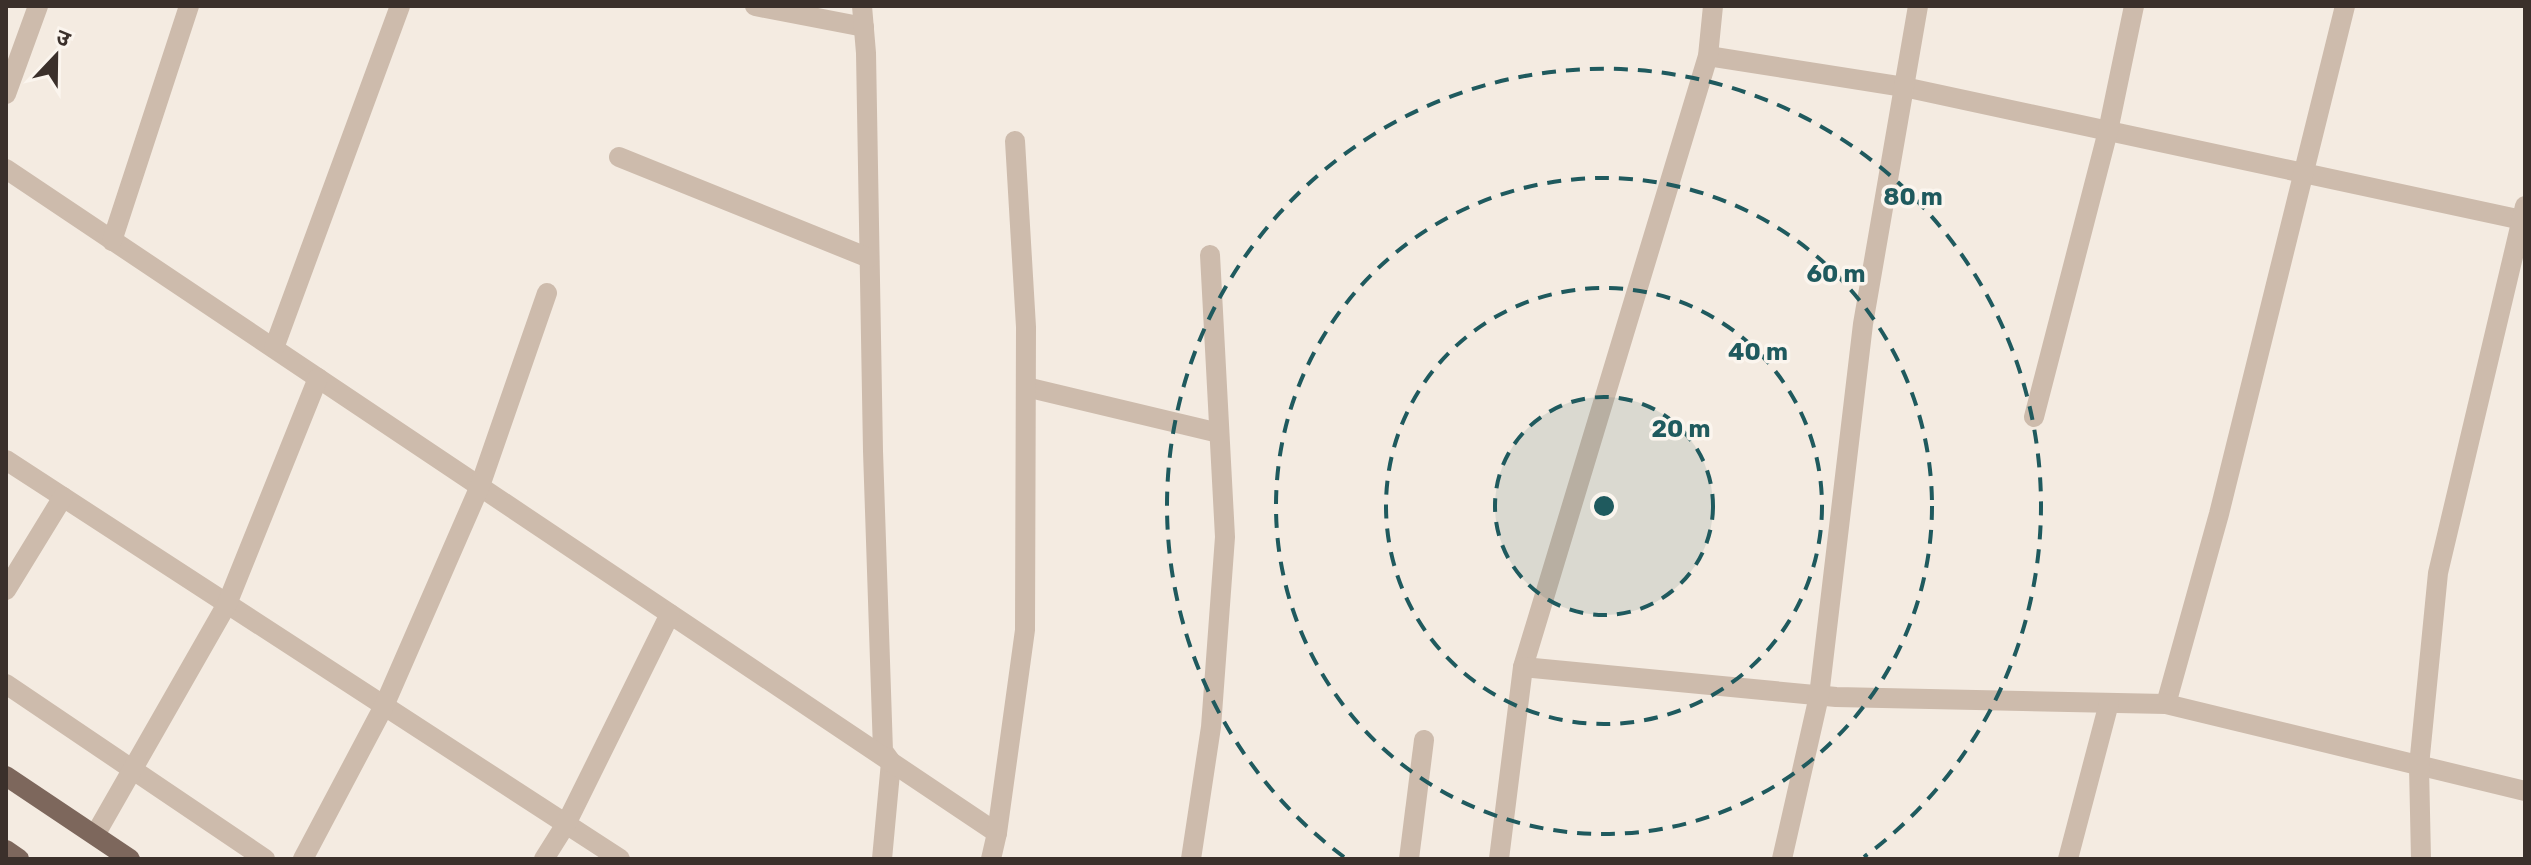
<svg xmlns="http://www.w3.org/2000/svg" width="2531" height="865" font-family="Rubik,'Noto Sans Devanagari',sans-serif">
	<rect width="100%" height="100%" fill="#f4ebe1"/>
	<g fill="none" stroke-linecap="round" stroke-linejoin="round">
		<g stroke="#cdbbac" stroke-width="20">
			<polyline points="755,6 864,27"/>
			<polyline points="862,6 866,53 873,451 883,751 891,762 882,859"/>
			<polyline points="1708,56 1904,87 2522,220"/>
			<polyline points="6,94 38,6"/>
			<polyline points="619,157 869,258"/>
			<polyline points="6,169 997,833"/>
			<polyline points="112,241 189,6"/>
			<polyline points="274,348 400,6"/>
			<polyline points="1026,387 1219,433"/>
			<polyline points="2034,417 2108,131 2134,6"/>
			<polyline points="6,460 620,859"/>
			<polyline points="6,590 63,497"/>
			<polyline points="1523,667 1708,56 1713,6"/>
			<polyline points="6,684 265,859"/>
			<polyline points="2166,704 2219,514 2345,6"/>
			<polyline points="95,835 227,604 318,378"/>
			<polyline points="303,859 384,706 480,486 547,293"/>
			<polyline points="544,859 566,824 670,614"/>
			<polyline points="991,859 997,833 1025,630 1026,327 1015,141"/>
			<polyline points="1191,859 1211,727 1225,537 1210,255"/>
			<polyline points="1409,859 1424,740"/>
			<polyline points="1499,859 1523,667 1836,697 2166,704 2525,791"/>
			<polyline points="1782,859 1819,696 1863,324 1918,6"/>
			<polyline points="2068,859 2109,703"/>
			<polyline points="2421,859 2419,766 2438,573 2525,206"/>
		</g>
		<g stroke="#7d675c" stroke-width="20">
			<polyline points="6,776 130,859"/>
			<polyline points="6,850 19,859"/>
		</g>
	</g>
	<circle cx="1604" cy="506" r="109" fill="#1f5a5e" fill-opacity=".12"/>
	<g fill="none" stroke="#1f5a5e" stroke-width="4" stroke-dasharray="14 10">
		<circle cx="1604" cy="506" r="109"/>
		<circle cx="1604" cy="506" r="218"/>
		<circle cx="1604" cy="506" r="328"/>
		<path d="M1344 857A437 437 0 1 1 1864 857"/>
	</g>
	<circle cx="1604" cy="506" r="12" fill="#1f5a5e" stroke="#fbf5ee" stroke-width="4"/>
	<g font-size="24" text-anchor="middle" font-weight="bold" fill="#1f5a5e" stroke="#fbf5ee" stroke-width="7" stroke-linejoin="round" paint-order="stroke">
		<text x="1913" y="205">80 m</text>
		<text x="1836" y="282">60 m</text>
		<text x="1758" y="360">40 m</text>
		<text x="1681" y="437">20 m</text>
	</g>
	<rect width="2531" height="865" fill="none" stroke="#3b302b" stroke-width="16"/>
	<g transform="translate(56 56) rotate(22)" stroke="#fbf5ee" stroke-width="6" paint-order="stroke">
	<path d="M0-6L14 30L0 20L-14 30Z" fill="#3b302b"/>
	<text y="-12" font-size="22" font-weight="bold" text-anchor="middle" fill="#3b302b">उ</text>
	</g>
</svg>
